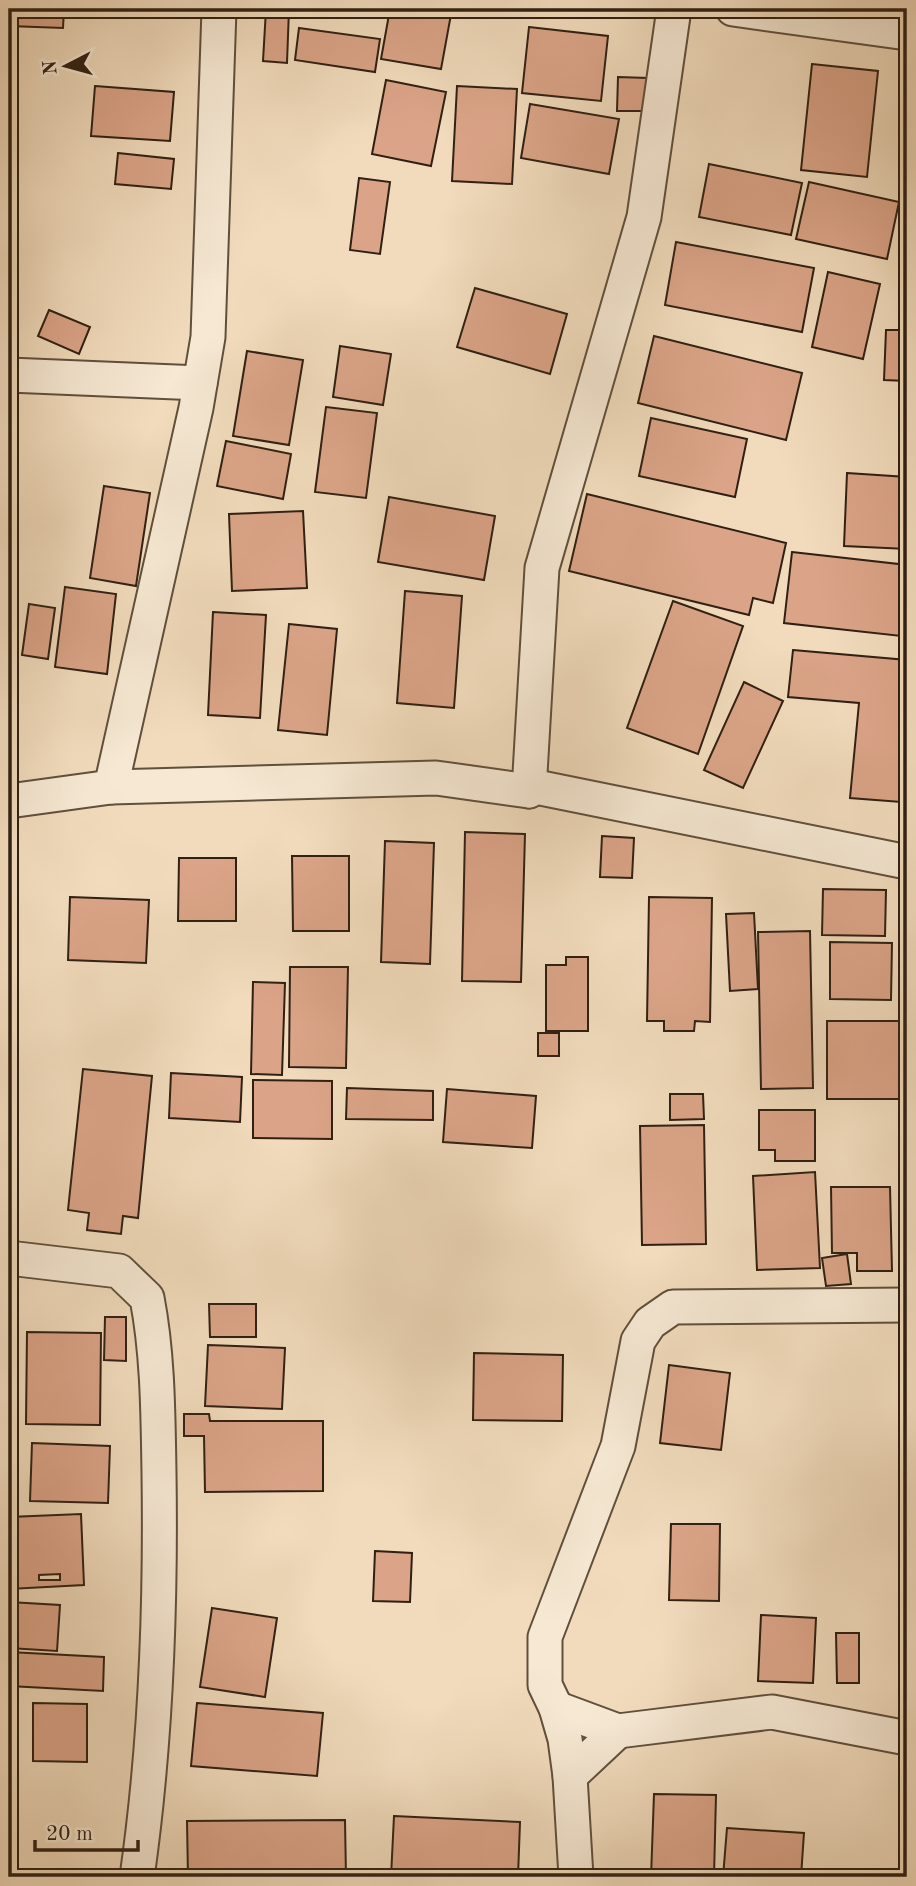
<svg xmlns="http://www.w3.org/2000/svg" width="916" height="1886" font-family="'Old Standard TT',serif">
	<rect width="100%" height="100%" fill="#f1dbbc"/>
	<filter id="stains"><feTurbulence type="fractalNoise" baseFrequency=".00286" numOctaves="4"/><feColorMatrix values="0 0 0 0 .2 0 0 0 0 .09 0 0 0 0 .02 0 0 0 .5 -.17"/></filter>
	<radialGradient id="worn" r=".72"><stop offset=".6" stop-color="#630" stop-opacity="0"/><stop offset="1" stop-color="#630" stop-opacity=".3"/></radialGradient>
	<g fill="#dba488" stroke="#302013" stroke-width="2" fill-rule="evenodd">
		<polygon points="9,9 64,9 63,28 9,26"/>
		<polygon points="266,9 289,9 287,63 263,61"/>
		<polygon points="390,9 452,9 441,69 381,59"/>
		<polygon points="529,27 608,36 601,101 522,93"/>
		<polygon points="299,28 380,39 375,72 295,60"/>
		<polygon points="812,64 878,71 867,177 801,170"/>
		<polygon points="618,77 648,78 647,111 617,111"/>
		<polygon points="386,80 446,92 431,166 372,154"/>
		<polygon points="95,86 174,92 170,141 91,136"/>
		<polygon points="457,86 517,89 512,184 452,181"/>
		<polygon points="530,104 619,119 609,174 521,158"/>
		<polygon points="118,153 174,159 171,189 115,184"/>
		<polygon points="709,164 802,183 791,235 699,217"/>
		<polygon points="359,178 390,182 380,254 350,250"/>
		<polygon points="809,182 899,202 887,259 796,239"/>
		<polygon points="676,242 814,268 802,332 665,305"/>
		<polygon points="828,272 880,284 863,359 812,347"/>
		<polygon points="475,288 567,314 550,374 457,347"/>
		<polygon points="49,310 90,327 79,354 38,336"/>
		<polygon points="886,330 907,330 907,381 884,380"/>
		<polygon points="654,336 802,373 786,440 638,403"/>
		<polygon points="340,346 391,354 383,405 333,397"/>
		<polygon points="247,351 303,360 289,445 233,436"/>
		<polygon points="326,407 377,413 366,498 315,492"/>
		<polygon points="651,418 747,439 735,497 639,476"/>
		<polygon points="226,441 291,454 283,499 217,486"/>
		<polygon points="847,473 907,477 907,549 844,546"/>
		<polygon points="104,486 150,493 136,586 90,578"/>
		<polygon points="587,494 786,543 773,603 753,598 749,615 569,571"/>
		<polygon points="389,497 495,516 484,580 378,562"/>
		<polygon points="303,511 307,588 232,591 229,514"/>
		<polygon points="792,552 907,565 901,636 784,623"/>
		<polygon points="65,587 116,594 107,674 55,667"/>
		<polygon points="405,591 462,596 454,708 397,703"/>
		<polygon points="673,601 743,626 698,754 627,728"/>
		<polygon points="29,604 55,608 48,659 22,655"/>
		<polygon points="213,612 266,615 260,718 208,715"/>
		<polygon points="289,624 337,629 327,735 278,730"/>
		<polygon points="793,650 907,660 907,730 901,802 850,798 859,703 788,697"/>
		<polygon points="744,682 783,701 743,788 704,770"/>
		<polygon points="465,832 525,834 521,982 462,981"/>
		<polygon points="602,836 634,838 632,878 600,877"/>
		<polygon points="385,841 434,843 430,964 381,962"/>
		<polygon points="292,856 349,856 349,931 293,931"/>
		<polygon points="179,858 236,858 236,921 178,921"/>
		<polygon points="823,889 886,890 885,936 822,935"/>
		<polygon points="70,897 149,900 146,963 68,960"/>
		<polygon points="649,897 712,898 710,1022 695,1021 694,1031 664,1031 664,1021 647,1021"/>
		<polygon points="903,911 907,911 907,935 904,935"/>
		<polygon points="754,913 758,989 730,991 726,914"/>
		<polygon points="810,931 813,1088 761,1089 758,932"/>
		<polygon points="830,942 892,943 891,1000 830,999"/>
		<polygon points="566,957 588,957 588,1031 546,1031 546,965 566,965"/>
		<polygon points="290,967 348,967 346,1068 289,1067"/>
		<polygon points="253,982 285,983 282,1075 251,1074"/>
		<rect x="827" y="1021" width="75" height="78"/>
		<rect x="538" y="1033" width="21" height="23"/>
		<polygon points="83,1069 152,1076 138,1218 123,1216 121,1234 87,1230 89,1213 68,1210"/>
		<polygon points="171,1073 242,1077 240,1122 169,1118"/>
		<polygon points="253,1080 332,1081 332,1139 253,1138"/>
		<polygon points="347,1088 433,1091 433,1120 346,1119"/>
		<polygon points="447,1089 536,1096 532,1148 443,1142"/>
		<polygon points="670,1094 703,1094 704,1119 670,1120"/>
		<polygon points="759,1110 815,1110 815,1161 775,1161 775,1150 759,1150"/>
		<polygon points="704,1125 706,1244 642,1245 640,1126"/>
		<polygon points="815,1172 820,1268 757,1270 753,1176"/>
		<polygon points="831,1187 890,1187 892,1271 857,1271 857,1253 832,1253"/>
		<polygon points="847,1254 851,1284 826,1286 822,1258"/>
		<polygon points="209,1304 256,1304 256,1337 210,1337"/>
		<polygon points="105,1317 126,1317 126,1361 104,1360"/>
		<polygon points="27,1332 101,1333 100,1425 26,1424"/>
		<polygon points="208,1345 285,1348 282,1409 205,1406"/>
		<polygon points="474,1353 563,1355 562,1421 473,1420"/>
		<polygon points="669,1365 730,1373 721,1450 660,1443"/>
		<polygon points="184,1414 209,1414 210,1421 323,1421 323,1491 205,1492 204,1436 184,1436"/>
		<polygon points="32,1443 110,1446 108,1503 30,1501"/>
		<path d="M81 1514 84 1585 9 1589V1517ZM60 1574V1580H39V1575Z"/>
		<polygon points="671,1524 720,1524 719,1601 669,1600"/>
		<polygon points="375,1551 412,1553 410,1602 373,1601"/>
		<polygon points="9,1602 60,1605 57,1651 9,1648"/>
		<polygon points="212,1608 277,1618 265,1697 200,1687"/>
		<polygon points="761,1615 816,1618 813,1683 758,1681"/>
		<polygon points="836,1633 859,1633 859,1683 837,1683"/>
		<polygon points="9,1652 104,1657 103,1691 9,1686"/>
		<polygon points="33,1703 87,1704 87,1762 33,1761"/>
		<polygon points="197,1703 323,1713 317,1776 191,1766"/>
		<polygon points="654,1794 716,1795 714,1877 651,1877"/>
		<polygon points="394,1816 520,1822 518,1877 391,1877"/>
		<polygon points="345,1820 346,1877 188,1877 187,1821"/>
		<polygon points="727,1828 804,1833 801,1877 723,1877"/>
	</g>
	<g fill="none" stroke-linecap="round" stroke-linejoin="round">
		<g stroke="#604f3d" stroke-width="37">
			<g id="minor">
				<polyline points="733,9 907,33"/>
				<polyline points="9,375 200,383"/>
				<polyline points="111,787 196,408 208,337 219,9"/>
				<polyline points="529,791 542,568 644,217 674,9"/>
				<polyline points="9,801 111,787 436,778 529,791 536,787 907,862"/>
				<path d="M9 1258 119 1271 147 1298C158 1355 158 1415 159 1473 161 1608 156 1744 137 1877"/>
				<polyline points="556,1708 618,1731 772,1712 907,1738"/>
				<polyline points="570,1776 618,1731"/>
				<polyline points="576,1877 570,1776 565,1739 556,1708 545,1685 545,1637 618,1446 638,1341 650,1323 673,1307 907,1305"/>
			</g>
		</g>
		<use href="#minor" stroke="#f6e8d3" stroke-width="33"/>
	</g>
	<rect width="916" height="1886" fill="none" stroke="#f1dbbc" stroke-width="35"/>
	<rect x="10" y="10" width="895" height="1865" fill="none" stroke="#302013" stroke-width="3.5"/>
	<rect x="18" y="18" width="881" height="1851" fill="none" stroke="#302013" stroke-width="2"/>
	<g transform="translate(66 66) rotate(264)" stroke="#f6e8d3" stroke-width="5" paint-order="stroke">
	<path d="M0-5L12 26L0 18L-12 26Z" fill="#302013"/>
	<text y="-10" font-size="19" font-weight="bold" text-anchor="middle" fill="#302013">N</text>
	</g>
	<path d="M35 1840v10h103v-10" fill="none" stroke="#302013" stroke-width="3.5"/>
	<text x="46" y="1840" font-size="21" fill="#302013" stroke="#f6e8d3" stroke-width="5" paint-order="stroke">20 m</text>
	<rect width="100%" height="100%" filter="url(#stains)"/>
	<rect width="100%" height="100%" fill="url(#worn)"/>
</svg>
